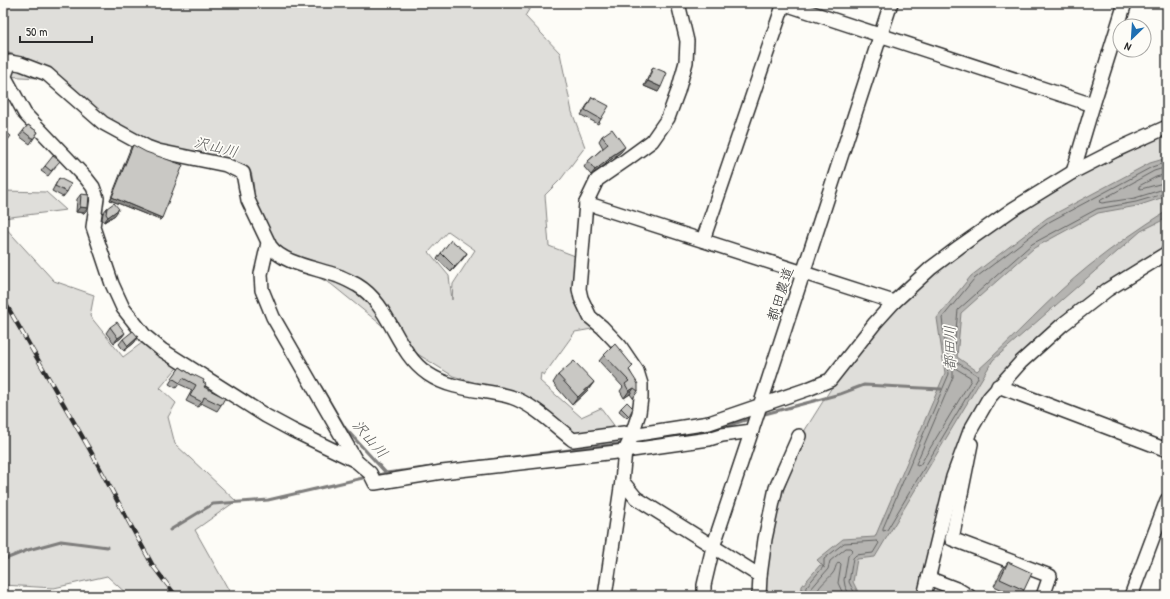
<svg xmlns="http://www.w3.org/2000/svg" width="1170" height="599" font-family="'Patrick Hand','Klee One',sans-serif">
	<rect width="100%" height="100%" fill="#fdfcf7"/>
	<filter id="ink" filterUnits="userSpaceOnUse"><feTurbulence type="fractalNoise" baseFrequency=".025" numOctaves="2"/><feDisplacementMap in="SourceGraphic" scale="8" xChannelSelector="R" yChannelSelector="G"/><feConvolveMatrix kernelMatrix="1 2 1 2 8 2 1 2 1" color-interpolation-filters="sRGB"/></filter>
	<g filter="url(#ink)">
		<g fill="#dfdeda" stroke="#858482" fill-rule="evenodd">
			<path d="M3 3H533L525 16 560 53 572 112 585 147 561 179 545 195 549 246 575 256 573 298 592 329 575 332 544 375 541 373 540 381 581 417 601 408 616 428 573 437 503 391 453 376 416 353 331 284 278 256 233 170 157 149 95 115 57 79 3 76ZM448 231 475 250 453 284 452 300 449 276 429 252Z"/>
			<polygon points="1167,133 1167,246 1091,302 982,408 921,596 763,596 774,517 805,430 854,352 918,285 974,239 1080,173 1124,155"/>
			<polygon points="3,191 46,192 66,210 3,218"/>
			<polygon points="3,225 54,281 94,295 90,316 123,357 150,337 186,357 160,388 176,403 168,417 175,444 236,501 195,530 232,596 129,596 107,576 54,588 3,585"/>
		</g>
		<path fill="#b5b4b1" stroke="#7e7d7b" d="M1167 158V196L1137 206 1098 213 1034 248 961 313 957 357 977 371C1015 337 1049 298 1089 266 1114 246 1140 228 1167 211V218L1141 231 993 360 875 557 857 559 853 582 860 596H801L802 586 820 565 825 568 817 560 843 539 875 537 945 373 937 318 971 276 1047 218 1150 163Z"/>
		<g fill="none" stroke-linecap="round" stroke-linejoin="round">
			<g stroke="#626261" stroke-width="1">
				<polyline points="1167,162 1152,167 1049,222 974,279 942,318 949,374 883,528 883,531 887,530 978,378 977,375 955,361 953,358 958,310 1032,244 1097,209 1136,202 1167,193"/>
				<polyline points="1167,167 1154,171 1101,200 1099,202 1102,203 1135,198 1167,188"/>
				<polyline points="1167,174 1156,177 1139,186 1139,188 1141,189 1167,182"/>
				<polygon points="955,368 970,377 971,380 920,465 917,466 916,464 953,377 953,369"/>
				<polyline points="805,596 806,587 824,566 824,559 844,543 877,541 879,543 873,553 856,555 853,558 849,582 856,596"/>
				<polyline points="810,596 811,589 828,569 830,561 846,548 851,548 853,550 848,556 844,580 845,586 850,596"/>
				<path d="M816 596C817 586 827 581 833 573 836 569 835 565 839 562L841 564 838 583 844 596"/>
			</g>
			<g stroke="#7e7d7b" stroke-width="3">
				<polyline points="3,52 20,58"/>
				<polyline points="194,152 208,155"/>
				<path d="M234 162C253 168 251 173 253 191"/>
				<polyline points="321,387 345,428 386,473"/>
				<polyline points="761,415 840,394 864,385 941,389"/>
				<polyline points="704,433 752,418"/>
				<polyline points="633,443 683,436"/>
				<polyline points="450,465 625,443"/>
				<polyline points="375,476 386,473 440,466"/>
				<polyline points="170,530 213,504 268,500 367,477"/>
				<polyline points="3,560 28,550 61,541 107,547"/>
			</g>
			<g stroke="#2b2b2b" stroke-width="16">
				<g id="minor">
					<polyline points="678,3 687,41 686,62 678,91 668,118 652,141 626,160 597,180 586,203 579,289 581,298 590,317 602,327 620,346 637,371 641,384 641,398 639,413 630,440 625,451 622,481 636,498 760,576"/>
					<polyline points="782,3 1093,105"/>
					<polyline points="3,76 6,79 25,114 86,178 93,187 97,198 93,227 112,284 123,308 145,336 162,350 266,416 292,430 356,461 370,473 375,483 442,472 625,451 709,439 722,435 752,431"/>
					<path d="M4 78 10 62 21 64 47 74 103 123 147 147 158 151 226 165 243 173 248 200 270 246C283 264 317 268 338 276 344 278 351 282 357 285 391 305 395 352 428 374 453 391 483 389 511 397 533 404 555 426 573 440L624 433 632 435 709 423 808 389 830 380 875 323 894 302 931 268 959 247 1013 209 1073 172 1116 150 1167 127"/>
					<polyline points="1073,172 1093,105 1125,3"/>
					<polyline points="586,203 894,302"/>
					<polyline points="703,240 784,3"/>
					<polyline points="268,243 261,274 262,290 273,317 356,461"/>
					<polyline points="998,386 1167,450"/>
					<polyline points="971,444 952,539 1050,576 1043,596"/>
					<polyline points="928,578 959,590 969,596"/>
					<polyline points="605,596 622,481"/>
					<polyline points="704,596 704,585 713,547 754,424 891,3"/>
					<polyline points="759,596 760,576 765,539 776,488 799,436"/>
					<polyline points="924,596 953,477 970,431 989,398 1021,362 1062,325 1107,290 1167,253"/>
					<polyline points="1131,596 1167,500"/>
				</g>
			</g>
			<use href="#minor" stroke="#fdfcf7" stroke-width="13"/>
			<g stroke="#2b2b2b" stroke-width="4.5">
				<polyline id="rail" points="3,299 90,450 131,526 153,566 176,596"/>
			</g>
			<use href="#rail" stroke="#fdfcf7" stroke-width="3" stroke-dasharray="9" stroke-linecap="butt"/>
		</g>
		<g fill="#adaca9" stroke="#2b2b2b">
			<polygon points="653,67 658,92 644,86 650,73"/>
			<polygon points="592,97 601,119 598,124 581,115"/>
			<polygon points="28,125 38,132 30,144 19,136"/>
			<polygon points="602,136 621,152 609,161 605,165 591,175 584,167 588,161 603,148 599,141"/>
			<polygon points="133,145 160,220 110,200 131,147"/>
			<polygon points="45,166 56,166 48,176 41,171"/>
			<polygon points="59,178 67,192 63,197 52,191"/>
			<polygon points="81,194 88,208 84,213 76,212 77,199"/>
			<polygon points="107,208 115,215 104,222 102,219 103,213"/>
			<polygon points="441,253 467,253 451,272 437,259"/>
			<polygon points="110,327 125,333 121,338 114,343 106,333"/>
			<polygon points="138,337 134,343 124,351 119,344 123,339"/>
			<polygon points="604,355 630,371 638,391 633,398 630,394 624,398 620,391 623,387 599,361"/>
			<polygon points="180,367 203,382 204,387 221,405 217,411 201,403 198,407 186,401 192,390 179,384 176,388 169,384"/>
			<polygon points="558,375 594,382 588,390 572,405 553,383"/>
			<polygon points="621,408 629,416 627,418 619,411"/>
			<polygon points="1008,562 1024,590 1020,596 1015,596 994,586 1002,570"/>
		</g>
		<g fill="#8d8c89" stroke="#2b2b2b">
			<polygon points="648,81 661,87 658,92 644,86"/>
			<polygon points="625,147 621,152 609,161 605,165 591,175 595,170 610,157"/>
			<polygon points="112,197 162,218 160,220 110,200"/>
			<polygon points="80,207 88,208 84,213 76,212"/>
			<polygon points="119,209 115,215 104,222 108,217"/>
			<polygon points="467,253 463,259 451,272 455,267"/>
			<polygon points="125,333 121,338 114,343 118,338"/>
			<polygon points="138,337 134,343 124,351 128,346"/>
			<polygon points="594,382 588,390 572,405 578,397"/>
			<polygon points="634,388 630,394 624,398 629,391"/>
		</g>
		<g fill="#c9c8c4" stroke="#2b2b2b">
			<polygon points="653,67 667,73 661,87 648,81"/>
			<polygon points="592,97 609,106 601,119 585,110"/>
			<polygon points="28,125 38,132 33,139 23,131"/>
			<polygon points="612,129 625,147 610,157 610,158 608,160 595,170 588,161 608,144 602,136"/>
			<polygon points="3,130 11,136 3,146"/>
			<polygon points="133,145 146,152 183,165 162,218 112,197"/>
			<polygon points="53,156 60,161 51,171 45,166"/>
			<polygon points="59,178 71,184 67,192 55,186"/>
			<polygon points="81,194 89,195 88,208 80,207"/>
			<polygon points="114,203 119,209 108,217 106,214 107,208"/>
			<polygon points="451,240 467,253 455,267 441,253"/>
			<polygon points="117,322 125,333 118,338 110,327"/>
			<polygon points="133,331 138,337 128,346 123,339"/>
			<polygon points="615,344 633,366 629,370 638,384 638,391 634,388 629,391 625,384 629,381 604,355"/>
			<polygon points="574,361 594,382 578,397 558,375"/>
			<polygon points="180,367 192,375 192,374 204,380 203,382 206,384 204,387 225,398 221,405 204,397 202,402 190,396 196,385 183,378 180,383 172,378"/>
			<polygon points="627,402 633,408 629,416 621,408"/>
			<polygon points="1008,562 1032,573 1024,590 1000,579"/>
		</g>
	</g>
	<g text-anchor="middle" stroke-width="3.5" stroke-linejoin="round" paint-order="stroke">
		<g font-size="14" fill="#2b2b2b" stroke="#fdfcf7">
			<text transform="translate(780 294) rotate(-72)" y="5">都田農道</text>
		</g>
		<g font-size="15" font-style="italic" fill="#5b5b5a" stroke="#fdfcf7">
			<text transform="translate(216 147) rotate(14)" y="5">沢山川</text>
			<text transform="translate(950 348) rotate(-90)" y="5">都田川</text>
			<text transform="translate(370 439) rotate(49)" y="5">沢山川</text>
		</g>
	</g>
	<rect width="1170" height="599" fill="none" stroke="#fdfcf7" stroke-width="16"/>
	<rect x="8" y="8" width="1154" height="583" fill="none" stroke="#2b2b2b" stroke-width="1.5" filter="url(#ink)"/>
	<g transform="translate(1132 38) rotate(205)"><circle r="19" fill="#fdfcf7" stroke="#a9a8a5"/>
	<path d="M0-3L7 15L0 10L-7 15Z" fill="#1f6fb2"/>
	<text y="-6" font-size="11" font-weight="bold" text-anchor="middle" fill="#2b2b2b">N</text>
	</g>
	<path d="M20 36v6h72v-6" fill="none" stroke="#2b2b2b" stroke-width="2"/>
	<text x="26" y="36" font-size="12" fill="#2b2b2b" stroke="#fdfcf7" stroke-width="3" paint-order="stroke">50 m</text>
</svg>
